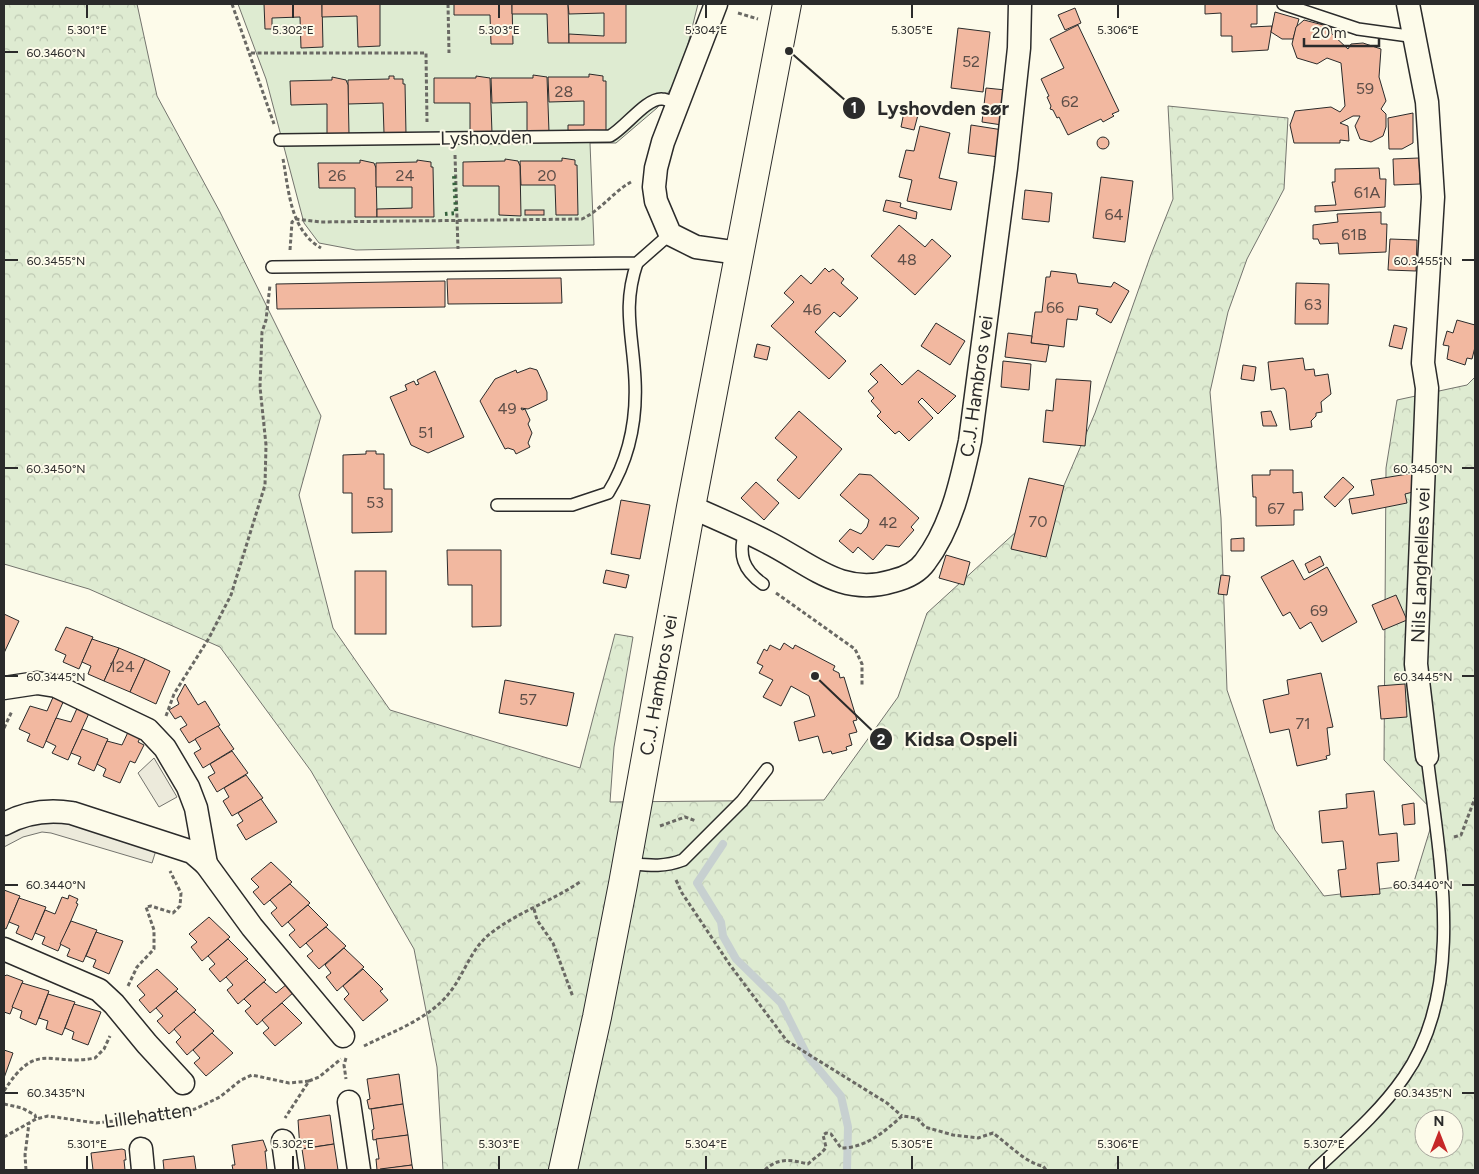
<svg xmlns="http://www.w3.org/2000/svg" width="1479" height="1174" font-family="Figtree,sans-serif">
	<defs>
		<pattern id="forest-crowns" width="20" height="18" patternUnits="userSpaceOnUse" patternTransform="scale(1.25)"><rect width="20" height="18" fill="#deebd1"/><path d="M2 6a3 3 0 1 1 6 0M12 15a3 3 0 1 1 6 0" fill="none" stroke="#bfcab4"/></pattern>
	</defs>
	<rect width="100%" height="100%" fill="#fdfbea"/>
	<path fill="url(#forest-crowns)" stroke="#74746e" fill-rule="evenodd" d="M4 4H137L157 96 220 212 321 416 299 495 333 628 390 710 580 768 615 634 633 637 614 747 610 802 824 800 898 697 927 613 1062 490 1095 413 1150 257 1173 199 1168 106 1288 118 1284 189 1247 259 1228 312 1210 392 1221 518 1227 690 1275 830 1324 896 1413 885 1435 813 1384 760 1386 468 1397 400 1467 385 1475 377V1170H443L437 1067 414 949 311 771 220 647 89 589 4 564ZM1424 1119H1454V1149H1424Z"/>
	<polygon fill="#deebd1" stroke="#74746e" points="238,4 698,4 680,76 657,108 616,143 590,143 594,245 356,250 319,243 304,223 266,79"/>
	<g fill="#eceadb" stroke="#74746e">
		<polygon points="154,758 177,797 159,807 138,773"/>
		<polygon points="49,817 157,847 152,863 51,833 42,832 23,837 4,847 4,827"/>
	</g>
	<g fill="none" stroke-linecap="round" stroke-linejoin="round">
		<polyline stroke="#c7d0d0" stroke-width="8" points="723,844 697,883 721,922 723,936 736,959 781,1003 807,1055 841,1096 848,1127 847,1170"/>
	</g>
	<g fill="#f2b8a0" stroke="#2b2b2b">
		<polygon points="264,4 322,4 323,47 301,48 300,17 272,18 272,29 265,29"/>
		<polygon points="322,4 380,4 380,46 358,47 357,16 322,17"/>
		<polygon points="454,4 512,4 513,44 491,44 490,15 454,15"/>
		<polygon points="512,4 568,4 569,43 548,43 547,14 512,14"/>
		<polygon points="568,4 626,4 626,43 569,43 569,34 604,36 604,13 569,14"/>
		<polygon points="1205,4 1257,4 1257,24 1251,24 1251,27 1272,26 1268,50 1232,52 1232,36 1221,36 1221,13 1205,14"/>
		<polygon points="1075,8 1081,23 1065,30 1058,15"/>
		<polygon points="1275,12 1299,19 1293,39 1282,39 1271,32"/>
		<polygon points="1304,20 1331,27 1332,34 1348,49 1351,44 1363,43 1381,49 1379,77 1386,101 1381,109 1386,114 1386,127 1383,136 1371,142 1360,139 1355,126 1360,116 1353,116 1340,123 1348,126 1349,141 1340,140 1340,143 1294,143 1290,125 1295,111 1331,107 1340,112 1345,106 1341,63 1327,58 1317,64 1297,58 1292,44 1296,27"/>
		<polygon points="1078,25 1119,111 1112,114 1114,116 1103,122 1101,119 1068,135 1059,117 1057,118 1053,110 1050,109 1051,106 1047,97 1049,96 1041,79 1064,68 1050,39"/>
		<polygon points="958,28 990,32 983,92 951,88"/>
		<polygon points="589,74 603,76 603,81 606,81 606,131 568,131 568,125 584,125 584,101 549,102 548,77 589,77"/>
		<polygon points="533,75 547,77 549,132 527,132 527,102 492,103 491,78 533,78"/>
		<polygon points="389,76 394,76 394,79 403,79 403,84 405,84 406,134 384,133 383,103 348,104 348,80 389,79"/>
		<polygon points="476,76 490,78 492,133 470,132 470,103 434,103 434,78 476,78"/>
		<polygon points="332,77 346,80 348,85 349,134 327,134 327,104 291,105 290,81 332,80"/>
		<polygon points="986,88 1006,90 1002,125 982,122"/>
		<polygon points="904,112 918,115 914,130 901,127"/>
		<polygon points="1413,113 1413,143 1402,149 1389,149 1388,118"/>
		<polygon points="971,125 1003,130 999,157 968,153"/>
		<polygon points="920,126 950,133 939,178 957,182 951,210 907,201 912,180 899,177 906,150 914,151"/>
		<circle cx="1103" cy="143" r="6"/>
		<polygon points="562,158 575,160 575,165 577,165 578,215 556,215 555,185 521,185 520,161 562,161"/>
		<polygon points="1419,158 1420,184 1394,185 1393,159"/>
		<polygon points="505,159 518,161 520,166 521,216 499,215 499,186 463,186 463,162 505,161"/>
		<polygon points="360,160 374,163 376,168 377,217 355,217 355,188 319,188 318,163 360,163"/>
		<polygon points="417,160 431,162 431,167 433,167 434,217 377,217 377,209 412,208 412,187 376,187 376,163 417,162"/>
		<polygon points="1379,168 1380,179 1386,179 1385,207 1315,212 1315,206 1336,205 1332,182 1335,182 1335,169"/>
		<polygon points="1101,177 1133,181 1125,242 1093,238"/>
		<polygon points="1025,190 1052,193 1049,222 1022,219"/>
		<polygon points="886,200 901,203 900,207 917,212 916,219 883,211"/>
		<rect x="525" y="210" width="19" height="5"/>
		<polygon points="1381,212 1381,224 1387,224 1386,252 1339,254 1338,243 1320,244 1318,239 1313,239 1313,225 1338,222 1337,214"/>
		<polygon points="899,225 925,247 932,239 951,256 915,295 871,256"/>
		<polygon points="1390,239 1417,240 1416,271 1388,270"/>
		<polygon points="825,268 829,272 833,269 844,279 841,283 858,298 840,317 834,312 815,332 846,361 829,379 771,326 794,302 784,293 801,275 811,284"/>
		<polygon points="1051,271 1076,274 1078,283 1111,287 1114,282 1129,291 1111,323 1096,314 1098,309 1079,306 1077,320 1067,319 1064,347 1031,343 1035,312 1042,312 1046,277 1050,277"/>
		<polygon points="561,278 562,303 448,304 447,279"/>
		<polygon points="445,281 445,307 277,309 276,284"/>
		<polygon points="1296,283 1329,284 1328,324 1295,324"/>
		<polygon points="1457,320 1475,325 1475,347 1472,359 1467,358 1465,365 1447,359 1449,346 1443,345 1447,331 1453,333"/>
		<polygon points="936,323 965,341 950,365 921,346"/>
		<polygon points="1394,325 1407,328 1402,349 1389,346"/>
		<polygon points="1008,333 1032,336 1031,343 1049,345 1046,362 1005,357"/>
		<polygon points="757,344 770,347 767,360 754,357"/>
		<polygon points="1303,358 1305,370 1314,369 1315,376 1328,374 1331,394 1321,402 1322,412 1316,413 1316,416 1311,421 1312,427 1290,430 1286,391 1284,388 1271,390 1268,362"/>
		<polygon points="1003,361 1031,364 1029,390 1001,387"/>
		<polygon points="881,364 902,385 918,370 956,396 938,414 922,398 918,402 933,418 909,441 899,431 895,434 877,416 881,412 871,401 874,398 868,391 878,382 870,374"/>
		<polygon points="1243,365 1256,367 1254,381 1241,379"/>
		<polygon points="530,368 537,370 547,392 547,400 528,409 521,408 522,410 525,409 530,420 528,424 532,433 528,443 530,447 516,454 514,450 508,448 505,449 480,401 495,379 516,370 517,373"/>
		<polygon points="435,371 464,437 428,453 411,445 390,397 407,390 405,385 414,381 416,385 419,384 417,380"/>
		<polygon points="1056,379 1091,381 1085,446 1043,442 1046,410 1053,411"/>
		<polygon points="799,411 842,449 799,499 777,480 797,457 775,438"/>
		<polygon points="1271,411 1277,426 1263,426 1261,412"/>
		<polygon points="366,451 376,451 376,454 384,454 384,489 392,489 392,532 352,533 352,493 343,493 343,455 366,454"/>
		<polygon points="1270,470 1293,470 1293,493 1302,492 1303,510 1294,510 1294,525 1256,526 1256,497 1253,497 1252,475 1270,475"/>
		<polygon points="1414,473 1413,492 1405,494 1407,503 1352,514 1349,499 1374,495 1371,480"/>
		<polygon points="859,474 871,475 919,518 911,527 914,530 899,547 886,545 873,560 858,547 853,553 839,541 850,529 861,534 867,527 869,520 840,495"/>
		<polygon points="1343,477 1354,487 1335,507 1324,497"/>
		<polygon points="1029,478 1064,486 1046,557 1011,549"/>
		<polygon points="756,482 779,503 764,520 741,498"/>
		<polygon points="621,500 650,505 640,559 611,554"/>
		<polygon points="1244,538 1244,551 1231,551 1231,539"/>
		<polygon points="447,550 501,550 501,626 472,627 472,585 448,585"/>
		<polygon points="946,555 970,562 964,585 939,578"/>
		<polygon points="1320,556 1324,565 1309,573 1305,564"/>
		<polygon points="1293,560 1304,580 1327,567 1357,622 1322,642 1311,622 1300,629 1290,612 1283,616 1261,577"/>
		<polygon points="606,570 629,575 626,588 603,583"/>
		<rect x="355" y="571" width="31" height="63"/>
		<polygon points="1221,575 1230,576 1227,595 1218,594"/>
		<polygon points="1396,595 1407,620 1383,630 1372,605"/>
		<polygon points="4,614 19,621 4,653"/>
		<polygon points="66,627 93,637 79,669 63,662 66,655 55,650"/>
		<polygon points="92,639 119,648 104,681 88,674 91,666 82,662"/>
		<polygon points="784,643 793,649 795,645 835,666 833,670 839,673 840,678 844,677 857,720 853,721 857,732 849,734 852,745 846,747 847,750 832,754 831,751 823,753 818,736 799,741 794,722 815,716 809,696 791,686 781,706 763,697 773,680 759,673 763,666 757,663 764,649 767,651 770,645 780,650"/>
		<polygon points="119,648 145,659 130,692 104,681"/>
		<polygon points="145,659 170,671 156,704 130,692"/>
		<polygon points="1321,673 1333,727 1327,728 1330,755 1326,756 1327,759 1297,766 1289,729 1270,733 1263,700 1289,694 1287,680"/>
		<polygon points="505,680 574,693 567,726 499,713"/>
		<polygon points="185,684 198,705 205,701 220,725 189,743 180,729 187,725 181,716 175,719 169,710 179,704 177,699"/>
		<polygon points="1405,684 1407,717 1381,719 1378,686"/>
		<polygon points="54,695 64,700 43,748 27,741 30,734 19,729 30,706 47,711"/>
		<polygon points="78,706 90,711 68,760 52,753 56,746 46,741 56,718 71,722"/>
		<polygon points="218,726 234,749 203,768 194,753 201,749 195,739"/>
		<polygon points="82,729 108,739 94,771 78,764 81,757 71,753"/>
		<polygon points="129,730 141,736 138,742 144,745 135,763 130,761 120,783 103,776 106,769 97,764 107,741 122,745"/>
		<polygon points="232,751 248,773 217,792 208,777 215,773 210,764"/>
		<polygon points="246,775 263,798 232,816 223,801 229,797 224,788"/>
		<polygon points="1374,791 1379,835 1397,833 1399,861 1377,863 1380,894 1341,897 1338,870 1346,869 1343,841 1322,843 1319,811 1347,808 1346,794"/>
		<polygon points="261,799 277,822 246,840 237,825 243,821 238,813"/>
		<polygon points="1414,803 1415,824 1404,825 1402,805"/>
		<polygon points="271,862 292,882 264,905 253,892 259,887 251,879"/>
		<polygon points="290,884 310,903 282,927 271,913 277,908 270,900"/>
		<polygon points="4,890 20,896 6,929 4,928"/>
		<polygon points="69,895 78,899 76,903 78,904 58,951 42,944 45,937 35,933 45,910 55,914 62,897 68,899"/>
		<polygon points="19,898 46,907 32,940 16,933 19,926 9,922"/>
		<polygon points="308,905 328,925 300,948 289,935 295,930 288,922"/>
		<polygon points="209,917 230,937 202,961 191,947 197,942 189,934"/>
		<polygon points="71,921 97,930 83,962 67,956 70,949 60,944"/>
		<polygon points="326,927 346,946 319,969 307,956 313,951 306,943"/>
		<polygon points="96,932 123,941 109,974 93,967 96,960 86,956"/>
		<polygon points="228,939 248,959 220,982 209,969 215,964 208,956"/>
		<polygon points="344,948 364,967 337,991 326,977 331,973 325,965"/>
		<polygon points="246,960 266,980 238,1004 227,990 233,985 226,977"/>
		<polygon points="157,969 178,989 150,1013 139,1000 145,995 137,986"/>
		<polygon points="363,969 383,989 380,991 388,1000 363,1021 344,999 349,994 343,986"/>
		<polygon points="7,975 23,981 10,1014 4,1012 4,976"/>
		<polygon points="264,982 276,993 287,984 294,992 257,1025 245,1011 251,1006 244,999"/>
		<polygon points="22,983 49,991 36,1025 20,1018 22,1011 12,1007"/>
		<polygon points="176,991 196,1010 169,1034 157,1021 163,1016 156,1008"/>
		<polygon points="48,994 75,1002 62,1035 46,1029 48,1021 39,1018"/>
		<polygon points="282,1003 302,1023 275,1046 263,1033 269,1028 262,1020"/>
		<polygon points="74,1004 101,1012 88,1045 72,1039 74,1032 65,1028"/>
		<polygon points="194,1012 214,1031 187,1055 176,1042 181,1037 174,1029"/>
		<polygon points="212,1033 233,1053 206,1076 194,1063 200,1058 193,1050"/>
		<polygon points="4,1050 13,1053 4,1078"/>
		<polygon points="399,1074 403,1104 369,1109 367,1100 370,1099 367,1079"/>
		<polygon points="403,1104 408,1135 373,1140 372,1130 374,1129 371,1109"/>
		<polygon points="330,1115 334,1144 300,1149 298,1120"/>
		<polygon points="408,1135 412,1165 377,1170 376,1159 379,1159 376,1139"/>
		<polygon points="263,1140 267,1151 265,1151 267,1170 233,1170 232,1165 235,1165 232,1145"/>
		<polygon points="334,1144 338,1170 303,1170 305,1169 302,1149"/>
		<polygon points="122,1149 125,1150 126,1160 124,1160 125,1170 93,1170 91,1153"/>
		<polygon points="194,1156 196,1170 164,1170 163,1160"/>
		<polygon points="412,1165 413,1170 380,1170 380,1169"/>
	</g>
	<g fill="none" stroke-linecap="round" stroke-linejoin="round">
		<g stroke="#2b2b2b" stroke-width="14">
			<g id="lane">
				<polyline points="1283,4 1358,29 1416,37"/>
				<path d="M280 140 610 136C625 128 646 98 662 99 667 99 673 103 677 105"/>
				<polyline points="272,267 637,263 670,234"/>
				<path d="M497 505H572L608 493C629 459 637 421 635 380 633 336 622 307 637 263"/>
				<path d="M745 531C738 555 743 570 763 584"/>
				<path d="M626 863C647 865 662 868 683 860L742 801 767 769"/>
				<path d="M1315 1170C1346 1141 1380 1112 1404 1077 1467 987 1439 857 1427 756"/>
			</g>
		</g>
		<g stroke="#2b2b2b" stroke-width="25">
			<g id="street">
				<polyline points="716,4 663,142 656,168 654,187 656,201 670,234 696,247 739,253"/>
				<polyline points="1408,4 1427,102 1433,197 1423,363 1427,388 1416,664 1427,756"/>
				<path d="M691 507C716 518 742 529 767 542 811 564 841 597 893 581 905 578 918 572 925 562 951 528 961 483 970 441L1006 168 1019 48 1020 4"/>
				<polyline points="4,688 37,683 56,686 148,730 165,748 188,787 196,808 206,864"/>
				<path d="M4 824C26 812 47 809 72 813L192 852 206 864 252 927 343 1036"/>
				<polyline points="4,949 99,990 114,1004 147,1044 183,1083"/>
				<polyline points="349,1102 359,1170"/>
				<polyline points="283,1141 287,1170"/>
				<polyline points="141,1149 143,1170"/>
			</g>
		</g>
		<g stroke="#2b2b2b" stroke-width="30">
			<polyline id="secondary" points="563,1170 597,1017 623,884 691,507 787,4"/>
		</g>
		<g stroke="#6a6964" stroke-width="3" stroke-dasharray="4 2.5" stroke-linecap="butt">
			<polyline points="232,4 274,124"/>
			<polyline points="448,4 449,53"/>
			<polyline points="738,13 758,19"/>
			<polyline points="251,53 426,53 427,122"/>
			<polyline points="455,155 458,249"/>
			<path d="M283 159C289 191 290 230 321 248"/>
			<path d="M290 250 292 222 296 219 320 222 582 219C601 210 613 192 631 182"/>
			<polyline points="776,593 855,649 862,664 862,686"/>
			<polyline points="166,716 174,694 209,638 231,595 265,485 266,445 260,387 262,332 266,320 270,285"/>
			<polyline points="4,728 12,711"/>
			<polyline points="660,826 685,817 696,821"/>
			<polyline points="1454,837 1461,835 1475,798"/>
			<polyline points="676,880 682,893 730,965 787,1041 887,1103 902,1116"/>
			<polyline points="534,909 537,920 553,943 573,997"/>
			<polyline points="128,986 137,967 154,949 154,930 146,907 151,906 173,913 180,906 181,893 170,871"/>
			<path d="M364 1046C392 1032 431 1018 450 992 465 973 471 948 491 933 518 912 552 901 580 882"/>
			<polyline points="346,1058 344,1065 346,1079"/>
			<polyline points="309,1081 319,1077 341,1059"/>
			<path d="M4 1091C37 1039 49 1067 95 1058L104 1049 110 1036"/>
			<polyline points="4,1104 22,1108 35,1115 36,1119"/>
			<polyline points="4,1137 36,1119 48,1116 96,1123 169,1115 195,1109 220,1097 241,1080 252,1075 289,1083 309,1081 285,1118"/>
			<polyline points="26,1170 25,1155 29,1123"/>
			<path d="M765 1170C778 1157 792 1160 808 1164 814 1158 823 1153 826 1147L823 1135 826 1133 831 1134 841 1148C866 1148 884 1132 902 1116L917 1118 925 1127 953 1135 978 1138 993 1133C1007 1143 1027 1164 1043 1166L1046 1170"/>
		</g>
		<use href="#lane" stroke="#fdfbea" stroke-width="11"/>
		<use href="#street" stroke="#fdfbea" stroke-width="22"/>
		<use href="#secondary" stroke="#fdfbea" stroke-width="28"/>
		<polyline stroke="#34623c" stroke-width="4" stroke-dasharray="2.5 4" stroke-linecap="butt" points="445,214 456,213 454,175"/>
	</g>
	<path fill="none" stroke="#2b2b2b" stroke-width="2" d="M87 5V18M293 5V18M499 5V18M706 5V18M912 5V18M1118 5V18M5 52H18M5 260H18M1462 260H1474M5 468H18M1462 468H1474M5 676H18M1462 676H1474M5 885H18M1462 885H1474M5 1093H18M1462 1093H1474M87 1156V1169M293 1156V1169M499 1156V1169M706 1156V1169M912 1156V1169M1118 1156V1169M1324 1156V1169"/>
	<g text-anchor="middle" stroke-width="4" stroke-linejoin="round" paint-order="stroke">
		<g font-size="16" fill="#5d4e48">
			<text x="971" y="67">52</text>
			<text x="1365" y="94">59</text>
			<text x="564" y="97">28</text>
			<text x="1070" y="107">62</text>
			<text x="337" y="181">26</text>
			<text x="405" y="181">24</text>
			<text x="547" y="181">20</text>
			<text x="1367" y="198">61A</text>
			<text x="1114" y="220">64</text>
			<text x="1354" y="240">61B</text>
			<text x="907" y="265">48</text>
			<text x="1313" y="310">63</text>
			<text x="1055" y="313">66</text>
			<text x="812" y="315">46</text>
			<text x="507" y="414">49</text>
			<text x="426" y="438">51</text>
			<text x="375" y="508">53</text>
			<text x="1276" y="514">67</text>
			<text x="1038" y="527">70</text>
			<text x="888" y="528">42</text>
			<text x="1319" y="616">69</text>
			<text x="122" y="672">124</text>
			<text x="528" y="705">57</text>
			<text x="1303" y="729">71</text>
		</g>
		<g font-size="19" fill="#2b2b2b" stroke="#fdfbea">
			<text transform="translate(486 137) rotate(-1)" y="7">Lyshovden</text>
			<text transform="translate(976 386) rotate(-82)" y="7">C.J. Hambros vei</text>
			<text transform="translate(1420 565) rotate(-88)" y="7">Nils Langhelles vei</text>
			<text transform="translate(658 685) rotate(-80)" y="7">C.J. Hambros vei</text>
			<text transform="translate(148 1115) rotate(-8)" y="7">Lillehatten</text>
		</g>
	</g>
	<g font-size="12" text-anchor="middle" fill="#2b2b2b" stroke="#fdfbea" stroke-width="4" stroke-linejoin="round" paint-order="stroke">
		<text x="87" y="34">5.301°E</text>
		<text x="293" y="34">5.302°E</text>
		<text x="499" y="34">5.303°E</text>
		<text x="706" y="34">5.304°E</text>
		<text x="912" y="34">5.305°E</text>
		<text x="1118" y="34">5.306°E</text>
		<text x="56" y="57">60.3460°N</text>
		<text x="56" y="265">60.3455°N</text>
		<text x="1423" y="265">60.3455°N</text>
		<text x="56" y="473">60.3450°N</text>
		<text x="1423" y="473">60.3450°N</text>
		<text x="56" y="681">60.3445°N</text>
		<text x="1423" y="681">60.3445°N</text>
		<text x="56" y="889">60.3440°N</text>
		<text x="1423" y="889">60.3440°N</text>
		<text x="56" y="1097">60.3435°N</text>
		<text x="1423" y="1097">60.3435°N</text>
		<text x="87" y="1148">5.301°E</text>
		<text x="293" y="1148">5.302°E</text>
		<text x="499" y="1148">5.303°E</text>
		<text x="706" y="1148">5.304°E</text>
		<text x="912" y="1148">5.305°E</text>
		<text x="1118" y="1148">5.306°E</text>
		<text x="1324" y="1148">5.307°E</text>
	</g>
	<path fill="none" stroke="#2b2b2b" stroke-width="2" d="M789 51L854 108M815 676L881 739"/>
	<g fill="#2b2b2b" stroke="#fdfbea" stroke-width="2">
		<circle cx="789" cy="51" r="5"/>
		<circle cx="815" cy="676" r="5"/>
		<circle cx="854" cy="108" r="12"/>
		<circle cx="881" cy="739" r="12"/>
	</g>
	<g font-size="15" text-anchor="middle" font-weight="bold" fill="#fff">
		<text x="854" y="113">1</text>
		<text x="881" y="745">2</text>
	</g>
	<g font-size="20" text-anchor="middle" font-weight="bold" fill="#2b2b2b" stroke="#fdfbea" stroke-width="4" stroke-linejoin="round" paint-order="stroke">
		<text x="943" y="115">Lyshovden sør</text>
		<text x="961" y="746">Kidsa Ospeli</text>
	</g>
	<rect width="1479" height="1174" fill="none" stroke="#2b2b2b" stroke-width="10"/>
	<g transform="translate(1439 1134)"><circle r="24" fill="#fdfbea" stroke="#a9a89e"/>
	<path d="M0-4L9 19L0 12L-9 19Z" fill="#c62828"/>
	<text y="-8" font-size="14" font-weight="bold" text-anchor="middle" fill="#2b2b2b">N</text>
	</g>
	<path d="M1304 38v8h75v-8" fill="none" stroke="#2b2b2b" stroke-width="2.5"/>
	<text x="1312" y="38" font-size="15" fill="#2b2b2b" stroke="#fdfbea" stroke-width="4" paint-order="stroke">20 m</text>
</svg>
